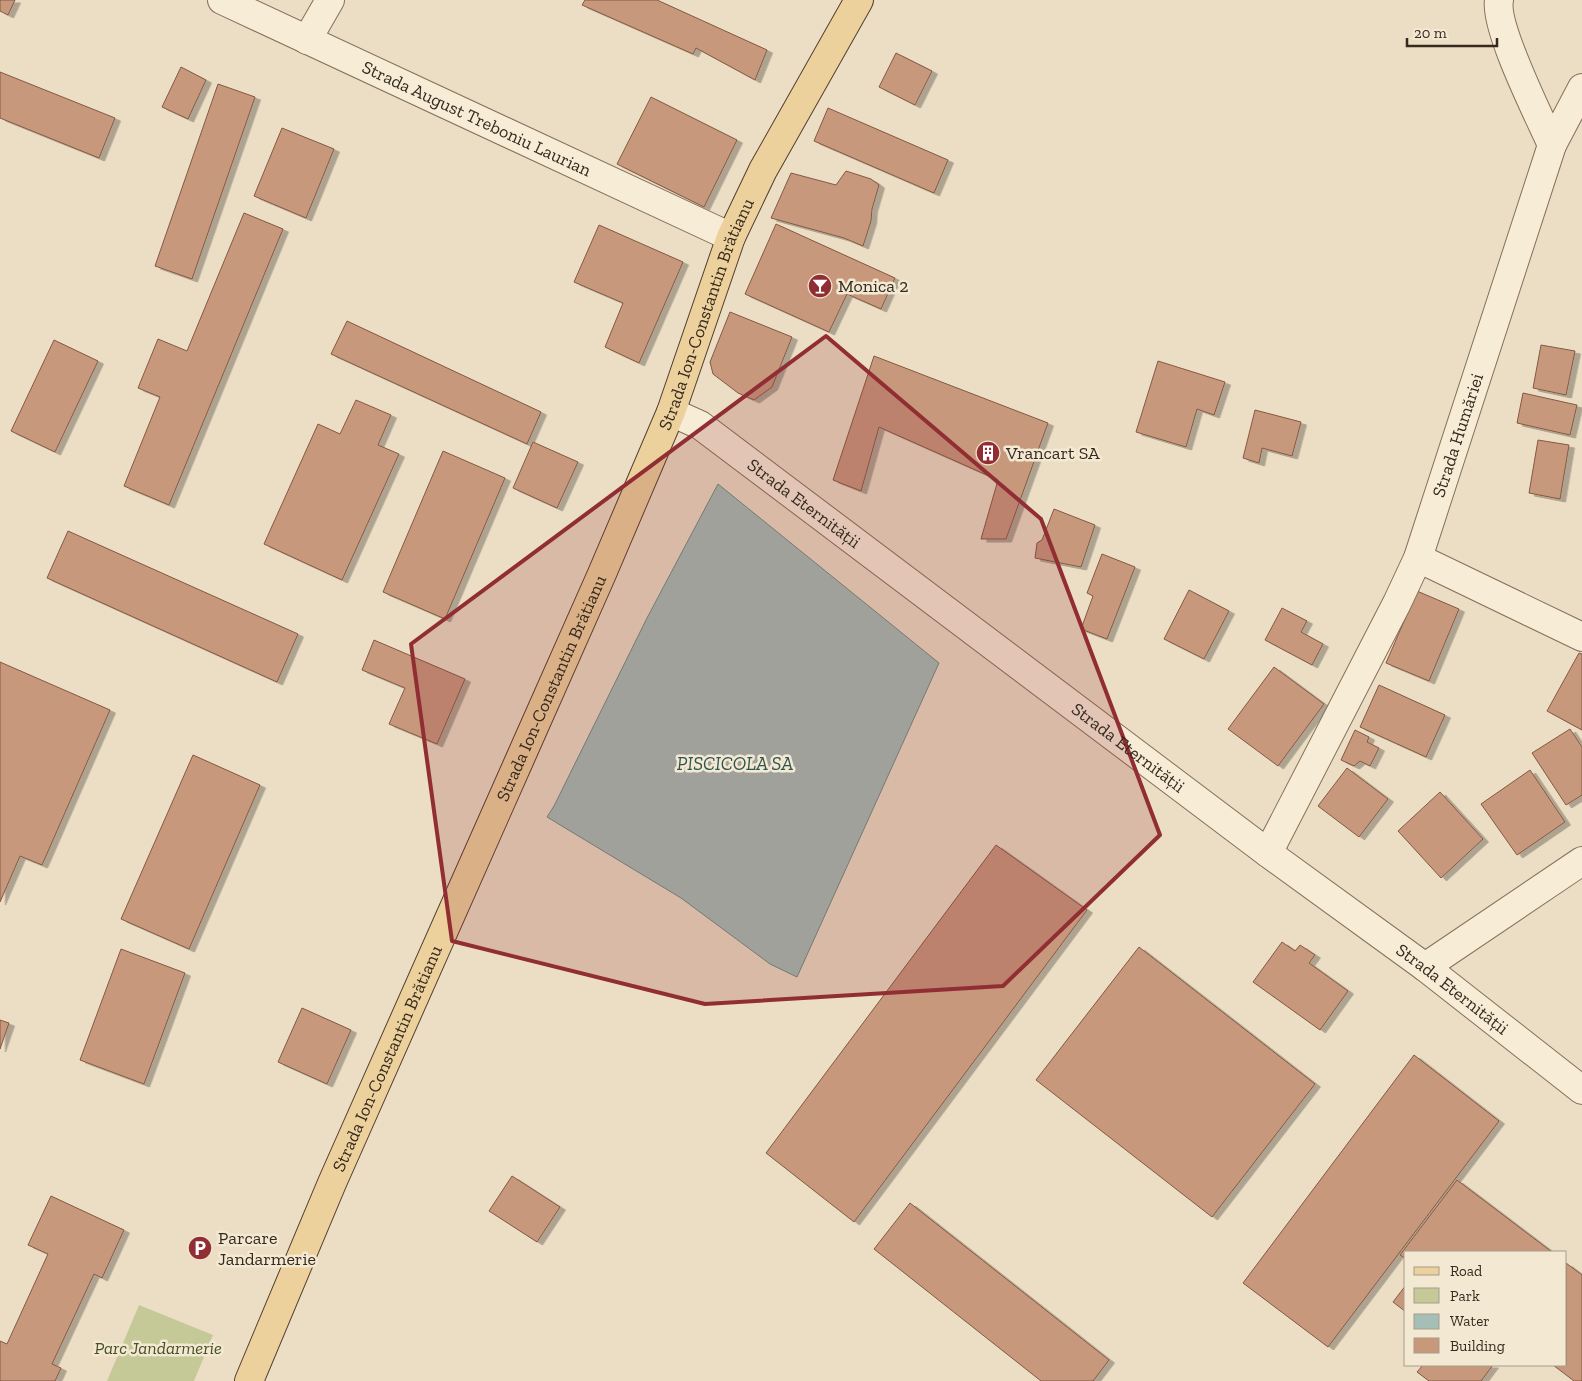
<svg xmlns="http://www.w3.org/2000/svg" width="1582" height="1381" font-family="'Zilla Slab',serif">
	<defs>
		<filter id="shadow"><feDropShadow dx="5.5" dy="3" stdDeviation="0" flood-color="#0004"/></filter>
	</defs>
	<rect width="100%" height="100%" fill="#ecdec4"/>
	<polygon fill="#c5c998" points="139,1305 213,1335 194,1381 107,1381"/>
	<polygon fill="#a5bfb6" stroke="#6d8c83" points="718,484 939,663 797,977 770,964 681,898 547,817 554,806 647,618"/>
	<g fill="#c8987b" stroke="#835942" filter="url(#shadow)">
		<polygon points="0,0 15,0 8,15 0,11"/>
		<polygon points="585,0 657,0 767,50 755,80 696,48 693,54 582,5"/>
		<polygon points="896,53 932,71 915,105 879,87"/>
		<polygon points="181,67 206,80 188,119 162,107"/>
		<polygon points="0,72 115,118 99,158 0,118"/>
		<polygon points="218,84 255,97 192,279 155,266"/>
		<polygon points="651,97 737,140 704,207 617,164"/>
		<polygon points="828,108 948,160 934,193 814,141"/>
		<polygon points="282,128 334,149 306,218 254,196"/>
		<polygon points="846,171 871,179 879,185 872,209 871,221 863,246 844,238 771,218 791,173 836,185"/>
		<polygon points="244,213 283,229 169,505 124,486 160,397 138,388 158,339 187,351"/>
		<polygon points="776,224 895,278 881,309 847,294 829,332 745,294"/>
		<polygon points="599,225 683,262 639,363 605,347 623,303 574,282"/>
		<polygon points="730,312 792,337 772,387 754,400 738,393 713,374 710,362"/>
		<polygon points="347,321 541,412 527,444 331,354"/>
		<polygon points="54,340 98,361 55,452 11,431"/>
		<polygon points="1541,345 1575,351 1566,395 1533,388"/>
		<polygon points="874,356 1048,423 1006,539 981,539 998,480 879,427 861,491 833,480"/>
		<polygon points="1158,361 1225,382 1214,415 1197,409 1186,447 1136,432"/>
		<polygon points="1523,393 1577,405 1570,435 1517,423"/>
		<polygon points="356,400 391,415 378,445 399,454 342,580 264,544 318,424 340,434"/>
		<polygon points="1255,410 1301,422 1292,456 1262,448 1259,463 1243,458"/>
		<polygon points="1538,440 1569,445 1560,499 1529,493"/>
		<polygon points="533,442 578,462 557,508 513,488"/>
		<polygon points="443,451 505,478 445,619 383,592"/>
		<polygon points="1054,509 1095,525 1081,567 1035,558 1037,543 1042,540"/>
		<polygon points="68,531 298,634 277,682 47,578"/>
		<polygon points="1102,554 1135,567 1107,639 1081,629 1093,596 1087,593"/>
		<polygon points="1189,590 1229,611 1204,659 1164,639"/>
		<polygon points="1417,591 1459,609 1429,681 1386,663"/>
		<polygon points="1282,608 1307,621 1301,632 1323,644 1312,665 1265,640"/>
		<polygon points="374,640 465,679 437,744 389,724 405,688 362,670"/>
		<polygon points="1579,653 1582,654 1582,730 1547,711"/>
		<polygon points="0,662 110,710 42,865 20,856 0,902"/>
		<polygon points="1274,667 1324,704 1278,766 1228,729"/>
		<polygon points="1379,685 1445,715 1426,757 1360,727"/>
		<polygon points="1570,729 1582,747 1582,795 1566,805 1532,753"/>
		<polygon points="1355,730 1369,737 1367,742 1379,748 1370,766 1360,761 1354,766 1341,760"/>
		<polygon points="193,755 260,785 189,949 121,919"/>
		<polygon points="1347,768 1388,799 1359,837 1318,806"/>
		<polygon points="1530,770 1565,822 1517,855 1481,804"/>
		<polygon points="1440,792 1483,839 1441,878 1398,831"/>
		<polygon points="996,845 1087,910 854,1222 766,1153"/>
		<polygon points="1282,942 1295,951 1300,945 1315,955 1309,963 1348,991 1320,1030 1253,982"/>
		<polygon points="1139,947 1315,1084 1212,1217 1036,1080"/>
		<polygon points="121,949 185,973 144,1084 80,1060"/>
		<polygon points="302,1008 351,1030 327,1084 278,1062"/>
		<polygon points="0,1020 9,1023 0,1049"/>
		<polygon points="1414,1055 1499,1121 1328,1347 1243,1283"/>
		<polygon points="512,1176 560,1207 537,1242 489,1211"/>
		<polygon points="1457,1180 1552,1252 1406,1252 1406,1259 1400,1255"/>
		<polygon points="51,1196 124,1230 102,1278 94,1274 52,1364 61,1368 55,1381 0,1381 0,1341 7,1344 48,1254 28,1245"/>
		<polygon points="910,1203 1109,1360 1093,1381 1041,1381 874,1249"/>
		<polygon points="1566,1263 1582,1275 1582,1381 1574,1381 1553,1365 1566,1365"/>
		<polygon points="1406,1285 1406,1312 1393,1302"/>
		<polygon points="1423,1365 1493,1365 1481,1381 1429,1381 1417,1372"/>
	</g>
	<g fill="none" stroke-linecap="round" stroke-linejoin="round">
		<g stroke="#85705b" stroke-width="30">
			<g id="minor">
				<path id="s1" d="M222 0 731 237"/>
				<polyline points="307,40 330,0"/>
				<polyline points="1552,145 1582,88"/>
				<path id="s2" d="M671 412 700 425 1268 853 1425 967 1582 1090"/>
				<polyline points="1418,558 1582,637"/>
				<path id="s3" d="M1268 853 1397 603 1418 558 1552 145C1539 116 1494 27 1499 0"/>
				<polyline points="1425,967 1582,861"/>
			</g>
		</g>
		<g stroke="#533e2f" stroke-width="30">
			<g id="major">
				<path id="s4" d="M249 1381 332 1183 601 576 671 412 731 237 763 170 859 0"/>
			</g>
		</g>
		<use href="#minor" stroke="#f7ecd6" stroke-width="28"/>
		<use href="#major" stroke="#edd19d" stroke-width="28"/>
	</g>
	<path fill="#912e33" fill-opacity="0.2" stroke="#912e33" stroke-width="4" stroke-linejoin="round" d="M826 336 1041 519 1160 835 1003 986 705 1004 452 941 411 644Z"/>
	<defs>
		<g id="bar-disc" transform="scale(1.25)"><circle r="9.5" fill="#912e33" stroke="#f3e9d3"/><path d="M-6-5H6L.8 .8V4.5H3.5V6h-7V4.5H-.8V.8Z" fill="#fff"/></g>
		<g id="building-disc" transform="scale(1.25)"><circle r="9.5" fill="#912e33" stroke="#f3e9d3"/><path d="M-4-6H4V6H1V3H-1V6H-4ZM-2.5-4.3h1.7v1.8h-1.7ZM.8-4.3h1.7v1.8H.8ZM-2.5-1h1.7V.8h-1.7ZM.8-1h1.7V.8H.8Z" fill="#fff"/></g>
		<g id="parking-disc" transform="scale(1.25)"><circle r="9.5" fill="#912e33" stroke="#f3e9d3"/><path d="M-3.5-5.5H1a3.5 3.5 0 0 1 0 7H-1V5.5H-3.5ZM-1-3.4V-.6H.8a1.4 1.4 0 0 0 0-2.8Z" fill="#fff"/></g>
	</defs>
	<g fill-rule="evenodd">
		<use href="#bar-disc" x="820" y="286"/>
		<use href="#building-disc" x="988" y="453"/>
		<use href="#parking-disc" x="200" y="1248"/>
	</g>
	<g text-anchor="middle" stroke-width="5" stroke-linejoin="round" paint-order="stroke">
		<g font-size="18" fill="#36291e" stroke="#f3e9d3">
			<text dy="6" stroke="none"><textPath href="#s1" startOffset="281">Strada August Treboniu Laurian</textPath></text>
			<text dy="6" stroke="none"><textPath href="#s4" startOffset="1161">Strada Ion-Constantin Brătianu</textPath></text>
			<text dy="6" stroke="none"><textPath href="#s3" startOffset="460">Strada Humăriei</textPath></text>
			<text dy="6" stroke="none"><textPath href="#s2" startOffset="162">Strada Eternității</textPath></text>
			<text dy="6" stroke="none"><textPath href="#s4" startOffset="756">Strada Ion-Constantin Brătianu</textPath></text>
			<text dy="6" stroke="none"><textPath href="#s2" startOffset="568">Strada Eternității</textPath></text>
			<text dy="6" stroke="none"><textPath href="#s2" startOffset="972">Strada Eternității</textPath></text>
			<text dy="6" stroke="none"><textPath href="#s4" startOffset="351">Strada Ion-Constantin Brătianu</textPath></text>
		</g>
		<g font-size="18" fill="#36291e" stroke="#f3e9d3" text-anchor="start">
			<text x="838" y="292">Monica 2</text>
			<text x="1006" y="459">Vrancart SA</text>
			<text x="218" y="1244">Parcare<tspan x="218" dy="21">Jandarmerie</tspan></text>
		</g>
		<g font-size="18" font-style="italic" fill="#485126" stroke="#f3e9d3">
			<text x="158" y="1354">Parc Jandarmerie</text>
		</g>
		<g font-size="19" font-style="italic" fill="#2e5551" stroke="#f3e9d3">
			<text x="735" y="770">PISCICOLA SA</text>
		</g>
	</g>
	<rect x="1404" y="1251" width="162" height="115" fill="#f3e9d3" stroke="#a79c8b"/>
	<rect x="1414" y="1267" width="25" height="8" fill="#edd19d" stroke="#a79c8b"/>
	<text x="1450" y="1276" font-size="15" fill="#36291e">Road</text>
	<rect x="1414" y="1288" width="25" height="15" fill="#c5c998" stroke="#a79c8b"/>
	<text x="1450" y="1301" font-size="15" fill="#36291e">Park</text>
	<rect x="1414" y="1314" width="25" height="15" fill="#a5bfb6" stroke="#a79c8b"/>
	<text x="1450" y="1326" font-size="15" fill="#36291e">Water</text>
	<rect x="1414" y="1338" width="25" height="15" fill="#c8987b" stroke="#a79c8b"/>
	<text x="1450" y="1351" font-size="15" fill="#36291e">Building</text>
	<path d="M1407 38v8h90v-8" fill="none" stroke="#36291e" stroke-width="2.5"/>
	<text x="1414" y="38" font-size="15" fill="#36291e" stroke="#f3e9d3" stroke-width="4" paint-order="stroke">20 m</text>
</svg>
